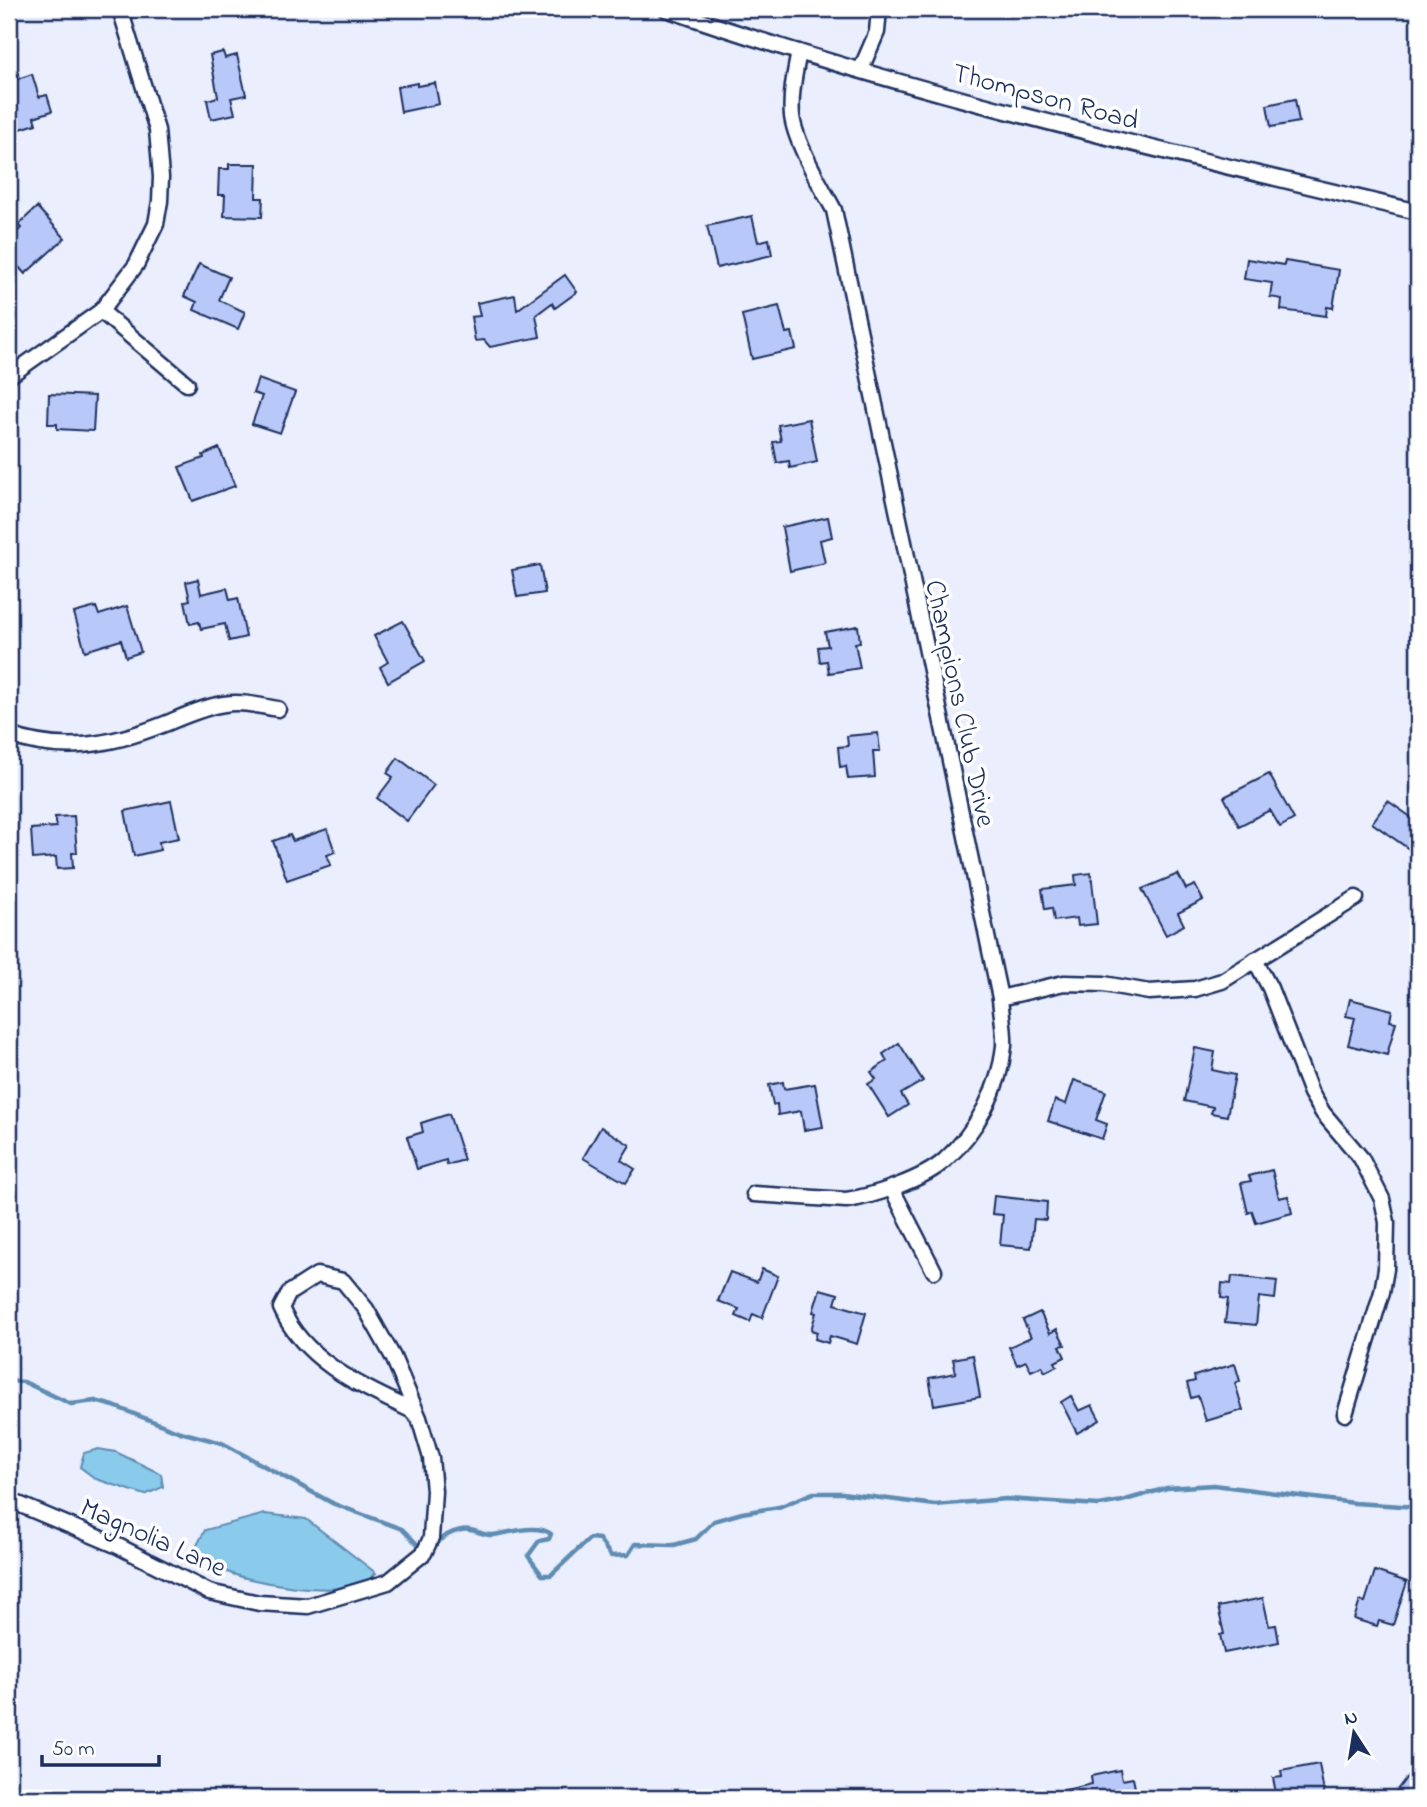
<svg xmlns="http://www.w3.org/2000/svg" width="1427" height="1807" font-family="'Indie Flower',sans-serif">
	<rect width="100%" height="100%" fill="#eaeefd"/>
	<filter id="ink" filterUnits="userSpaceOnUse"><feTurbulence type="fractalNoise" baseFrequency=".0143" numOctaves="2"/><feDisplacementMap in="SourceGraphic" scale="14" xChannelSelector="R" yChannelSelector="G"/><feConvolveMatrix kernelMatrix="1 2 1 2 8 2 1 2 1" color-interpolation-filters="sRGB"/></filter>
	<g filter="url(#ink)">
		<g fill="#8acaeb" stroke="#5e8cb3" stroke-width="2">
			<polygon points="98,1449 116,1452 161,1474 163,1487 145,1495 96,1479 80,1467 84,1453"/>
			<path d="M265 1514 306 1519 376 1573C373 1576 368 1581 364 1583 334 1596 249 1584 221 1569 212 1564 203 1556 195 1549L205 1530Z"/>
		</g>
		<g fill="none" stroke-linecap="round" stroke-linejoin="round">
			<g stroke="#5e8cb3" stroke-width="4.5">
				<polyline points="9,1381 24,1382 71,1404 95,1401 114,1406 180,1432 222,1443 334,1504 402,1529 417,1544 425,1545"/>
				<path d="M433 1546C440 1539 450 1532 461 1530 472 1527 483 1536 493 1535 509 1533 538 1523 551 1534L549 1539 539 1541 528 1556 542 1575H551L590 1538 599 1539 611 1556 628 1555 635 1544 674 1545 696 1539 714 1521 742 1513 779 1507 813 1493H842L935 1505 1006 1499 1099 1505 1122 1501 1167 1488 1214 1485 1354 1503 1418 1507"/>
			</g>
		</g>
		<g fill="#b8c8f9" stroke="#1b2f5e" stroke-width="2">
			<polygon points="223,52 225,58 237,55 246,95 231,98 235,114 211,119 207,100 218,97 210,55"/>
			<polygon points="32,74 39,97 47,95 52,111 34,117 36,124 14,131 9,114 9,82"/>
			<polygon points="417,83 417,86 435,83 439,104 401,112 397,87"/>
			<polygon points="1295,99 1299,122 1271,127 1267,105"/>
			<polygon points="229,164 257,164 256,198 263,198 262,217 224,216 225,195 218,195 219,169 229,169"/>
			<polygon points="37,207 65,238 25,274 9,256 9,240 21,228 18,225"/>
			<polygon points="752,216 758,242 769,239 772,255 717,268 707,226"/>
			<polygon points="1247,259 1284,265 1285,261 1339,270 1333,308 1327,307 1326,316 1281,310 1282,299 1270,297 1272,283 1244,279"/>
			<polygon points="199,264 229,277 219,300 245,312 238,329 194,310 197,302 184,296"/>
			<polygon points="565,275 577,292 555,308 552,303 536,315 540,337 490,347 484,340 475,341 471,317 480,316 477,303 515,295 517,310"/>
			<polygon points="779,306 786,333 792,332 796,349 752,359 742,315"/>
			<polygon points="258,379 295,392 280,433 252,424 262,396 253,393"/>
			<polygon points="49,394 95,396 93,431 57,429 57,424 48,424"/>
			<polygon points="809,419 817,462 790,468 789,461 777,463 773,442 781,441 778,425"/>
			<polygon points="219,448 235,486 193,501 179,467 204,458 203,455"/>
			<polygon points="828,517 832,537 820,540 825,563 790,571 782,527"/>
			<polygon points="540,565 545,593 517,597 512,570"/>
			<polygon points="198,579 201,594 227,588 230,600 238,598 246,637 229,641 225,624 201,629 199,622 190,624 185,601 190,600 186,582"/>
			<polygon points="127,606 141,652 126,657 121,640 85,651 74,613 96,607 99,615"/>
			<polygon points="403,621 425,661 388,682 380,667 388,662 374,636"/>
			<polygon points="858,626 860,642 855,643 860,668 829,673 827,661 820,662 818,647 828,646 825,632"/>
			<polygon points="878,733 880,751 873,751 875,777 848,779 846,766 840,767 838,747 848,746 847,736"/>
			<polygon points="398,758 434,785 407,821 377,798 393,777 387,773"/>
			<polygon points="1269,774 1294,819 1280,827 1270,810 1239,826 1224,797"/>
			<polygon points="171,801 179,838 159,842 160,850 134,856 125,811"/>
			<polygon points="1388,801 1418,822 1418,836 1409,849 1372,823"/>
			<polygon points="74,816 77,853 72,853 73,868 57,869 56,857 33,859 31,829 56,827 55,817"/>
			<polygon points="327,829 335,852 327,855 331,865 287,880 273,841 290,835 293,841"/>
			<polygon points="1091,873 1097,924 1078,926 1077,918 1054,921 1052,908 1045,909 1042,889 1076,885 1075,875"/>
			<polygon points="1178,874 1186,889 1195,885 1203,900 1178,913 1184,925 1166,935 1142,889"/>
			<polygon points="1350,999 1392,1010 1390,1021 1396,1022 1387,1055 1348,1045 1355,1018 1346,1016"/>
			<polygon points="899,1043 923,1081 901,1094 908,1105 889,1117 868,1084 876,1079 871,1072 887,1061 883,1054"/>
			<polygon points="1195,1048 1215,1052 1212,1070 1235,1075 1227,1116 1211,1113 1213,1107 1184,1101"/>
			<polygon points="1074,1080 1106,1091 1096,1120 1107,1124 1102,1139 1048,1121 1055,1100 1066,1104"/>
			<polygon points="783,1082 784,1089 815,1084 823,1127 804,1130 801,1111 778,1115 777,1104 773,1105 769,1085"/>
			<polygon points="449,1114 464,1160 447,1165 446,1160 417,1169 407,1137 423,1132 421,1123"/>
			<polygon points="601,1127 630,1145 621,1160 635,1169 626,1183 583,1158"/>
			<polygon points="1272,1170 1279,1198 1288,1196 1292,1213 1256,1223 1252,1211 1248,1213 1241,1183 1251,1181 1249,1176"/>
			<polygon points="994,1196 1047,1202 1046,1220 1034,1219 1031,1248 1000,1245 1003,1215 992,1214"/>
			<polygon points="762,1269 778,1276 762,1318 753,1314 750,1322 736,1316 739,1309 718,1301 730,1272 757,1282"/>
			<polygon points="1232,1276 1277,1281 1275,1299 1259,1297 1256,1325 1225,1322 1228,1299 1221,1298 1222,1283 1231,1284"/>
			<polygon points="820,1289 838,1294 835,1304 866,1313 857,1344 830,1336 828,1343 815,1339 817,1332 811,1330 816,1313 813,1312"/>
			<polygon points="1040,1312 1050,1333 1057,1329 1065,1345 1060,1346 1065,1357 1055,1362 1057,1366 1045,1372 1042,1366 1031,1371 1026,1361 1017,1365 1009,1347 1031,1337 1023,1320"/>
			<polygon points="973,1355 980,1397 934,1405 929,1378 956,1373 953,1359"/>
			<polygon points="1235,1364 1240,1381 1235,1383 1243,1410 1206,1421 1198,1396 1191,1398 1187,1383 1195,1381 1194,1376"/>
			<polygon points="1071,1396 1079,1411 1092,1405 1100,1420 1077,1433 1061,1402"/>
			<polygon points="1375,1571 1407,1582 1393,1625 1379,1621 1377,1626 1354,1619 1360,1601 1365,1602"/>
			<polygon points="1263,1598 1269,1626 1276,1625 1279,1642 1224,1653 1220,1635 1224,1634 1218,1607"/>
			<polygon points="1418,1762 1418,1798 1391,1798"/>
			<polygon points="1319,1764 1325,1798 1277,1798 1273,1778 1282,1777 1281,1771"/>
			<polygon points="1120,1770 1122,1780 1133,1778 1137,1798 1053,1798 1052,1793 1092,1784 1091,1776"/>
		</g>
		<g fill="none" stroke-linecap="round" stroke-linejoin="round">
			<g stroke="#1b2f5e" stroke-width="19">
				<g id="minor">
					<path d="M666 9C912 94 1166 152 1418 212"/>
					<polyline points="861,69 877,32 879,9"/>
					<polyline points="101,311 187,384"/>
					<polyline points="9,376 101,311 136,265 156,224 160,201 161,177 157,130 120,9"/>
					<path d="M9 735C62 754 111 745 162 725 182 717 203 707 224 704 243 701 260 706 278 709"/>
					<polyline points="1255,960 1270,988 1311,1093 1323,1113 1361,1158 1382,1199 1387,1222 1386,1269 1382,1292 1345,1414"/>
					<polyline points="1000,998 1064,983 1104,984 1149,992 1195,989 1222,981 1356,898"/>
					<polyline points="892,1189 934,1271"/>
					<path d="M754 1194 846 1200C872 1197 926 1178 945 1160 976 1132 1000 1089 1004 1046 1005 1031 1001 1013 1000 998L834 210C821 186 795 142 792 116 790 95 795 72 799 52"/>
					<path d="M9 1500 118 1546 209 1592 259 1603 308 1606 388 1582 424 1553 431 1538 434 1491 431 1458 419 1418 393 1357 366 1309 343 1281 317 1275 289 1293 281 1308C304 1361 361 1386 411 1410L419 1418"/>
				</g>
			</g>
			<use href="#minor" stroke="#fff" stroke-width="14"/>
		</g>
	</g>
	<g text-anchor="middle" stroke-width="7" stroke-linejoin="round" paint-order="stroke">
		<g font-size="28" fill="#1b2f5e" stroke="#fff">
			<text transform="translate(1046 95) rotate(15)" y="10">Thompson Road</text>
			<text transform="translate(962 703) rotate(78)" y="10">Champions Club Drive</text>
			<text transform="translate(154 1536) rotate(24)" y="10">Magnolia Lane</text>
		</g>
	</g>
	<rect width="1427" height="1807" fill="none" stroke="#fff" stroke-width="35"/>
	<rect x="18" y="18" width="1392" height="1772" fill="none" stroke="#1b2f5e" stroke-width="2.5" filter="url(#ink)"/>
	<g transform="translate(1354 1733) rotate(348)" stroke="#ffffff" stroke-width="5" paint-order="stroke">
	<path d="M0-5L12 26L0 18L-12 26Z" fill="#1b2f5e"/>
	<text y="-10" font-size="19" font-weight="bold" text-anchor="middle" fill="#1b2f5e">N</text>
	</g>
	<path d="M42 1755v10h117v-10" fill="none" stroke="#1b2f5e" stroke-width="3.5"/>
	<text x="52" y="1755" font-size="21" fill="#1b2f5e" stroke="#ffffff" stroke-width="5" paint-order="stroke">50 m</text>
</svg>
